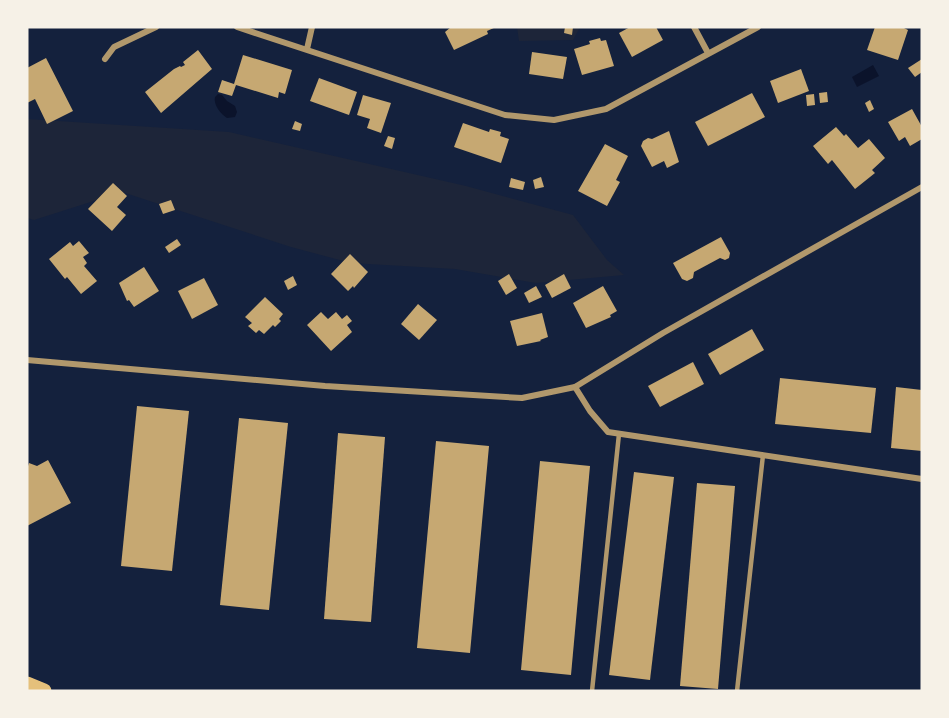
<svg xmlns="http://www.w3.org/2000/svg" width="949" height="718" font-family="'Fira Sans Condensed',sans-serif">
	<rect width="100%" height="100%" fill="#14213d"/>
	<g fill="#1d2539">
		<polygon points="517,27 580,27 573,40 519,41"/>
		<polygon points="27,119 229,132 466,186 573,215 607,260 624,275 536,283 455,269 351,263 291,247 122,192 34,220 27,218"/>
	</g>
	<g fill="#0b132b">
		<polygon points="873,65 879,76 857,87 852,77"/>
		<path d="M218 94 222 95 227 101 235 106 237 112 235 117 227 118C221 114 213 105 215 97Z"/>
	</g>
	<g fill="#c6a872">
		<polygon points="451,27 496,27 487,31 488,34 454,50 445,32"/>
		<polygon points="565,27 573,27 572,35 564,33"/>
		<polygon points="630,27 656,27 663,40 632,57 619,33"/>
		<polygon points="875,27 902,27 908,30 898,60 867,50"/>
		<polygon points="600,38 601,41 606,40 614,66 582,75 574,49 590,44 589,41"/>
		<polygon points="198,50 212,69 161,113 145,92 174,69 180,66 181,67 185,65 183,62"/>
		<polygon points="532,52 567,57 563,79 529,74"/>
		<polygon points="243,55 292,70 285,94 279,92 278,98 236,85 232,96 218,92 222,80 234,84"/>
		<polygon points="46,58 73,111 47,124 35,99 27,103 27,68"/>
		<polygon points="922,59 922,72 915,77 908,68"/>
		<polygon points="801,69 809,91 778,103 770,81"/>
		<polygon points="319,78 357,92 349,115 310,101"/>
		<polygon points="827,92 828,102 820,103 819,93"/>
		<polygon points="752,93 765,117 708,146 695,122"/>
		<polygon points="814,94 815,105 807,106 806,95"/>
		<polygon points="363,95 391,103 381,133 367,128 370,119 357,115"/>
		<polygon points="870,100 874,109 869,112 865,103"/>
		<polygon points="912,109 922,127 922,139 910,146 905,137 899,141 888,122"/>
		<polygon points="295,121 302,124 300,131 292,129"/>
		<polygon points="463,123 489,132 490,129 501,132 500,136 509,139 501,163 454,147"/>
		<polygon points="836,127 844,136 846,134 858,148 869,139 885,158 872,170 875,173 855,189 832,160 828,164 813,146"/>
		<polygon points="669,131 679,162 667,168 664,161 652,167 641,146 643,141 648,138 652,139"/>
		<polygon points="388,136 395,138 392,149 384,146"/>
		<polygon points="605,144 628,156 616,180 620,182 607,206 578,191"/>
		<polygon points="541,177 544,187 535,189 533,180"/>
		<polygon points="511,178 525,182 523,190 509,187"/>
		<polygon points="113,183 127,196 117,207 126,215 112,231 88,209"/>
		<polygon points="171,200 175,210 163,214 159,204"/>
		<polygon points="721,237 730,253 729,258 725,260 720,258 694,272 693,278 687,281 682,279 673,263"/>
		<polygon points="177,239 181,245 169,253 165,247"/>
		<polygon points="79,241 89,253 83,257 87,263 84,266 97,281 81,294 67,277 65,279 49,259 70,242 73,246"/>
		<polygon points="350,254 368,272 354,288 353,286 348,291 331,274"/>
		<polygon points="144,267 159,291 134,307 129,300 127,301 119,283"/>
		<polygon points="509,274 517,288 506,295 498,281"/>
		<polygon points="564,274 571,288 552,298 545,285"/>
		<polygon points="293,276 297,285 288,290 284,281"/>
		<polygon points="204,278 218,305 192,319 178,291"/>
		<polygon points="536,286 542,297 529,303 524,293"/>
		<polygon points="603,286 617,311 610,315 611,317 586,328 573,303"/>
		<polygon points="265,297 283,314 279,319 281,321 275,327 273,325 264,334 259,330 256,333 248,326 252,323 245,317"/>
		<polygon points="418,304 437,320 419,340 401,324"/>
		<polygon points="321,312 328,319 336,312 342,319 347,315 352,321 347,325 352,332 331,351 307,325"/>
		<polygon points="542,313 548,337 540,340 541,341 517,346 510,321"/>
		<polygon points="752,329 764,350 720,375 708,354"/>
		<polygon points="693,362 704,384 660,407 648,386"/>
		<polygon points="780,378 876,388 871,433 775,424"/>
		<polygon points="896,387 922,390 922,451 891,448"/>
		<polygon points="137,406 189,411 172,571 121,566"/>
		<polygon points="239,418 288,423 269,610 220,605"/>
		<polygon points="338,433 385,437 371,622 324,619"/>
		<polygon points="436,441 489,446 470,653 417,648"/>
		<polygon points="48,460 71,503 27,526 27,469 29,463 37,466"/>
		<polygon points="540,461 590,466 571,675 521,670"/>
		<polygon points="634,472 674,477 650,680 609,675"/>
		<polygon points="697,483 735,486 718,689 680,686"/>
	</g>
	<g fill="none" stroke-linecap="round" stroke-linejoin="round">
		<g stroke="#b1986c" stroke-width="4.5">
			<polyline points="592,691 619,434"/>
			<polyline points="737,691 763,455"/>
		</g>
		<g stroke="#b1986c" stroke-width="6">
			<polyline points="237,27 505,115 554,120 606,109 758,27"/>
			<polyline points="694,27 708,53"/>
			<polyline points="307,49 312,27"/>
			<polyline points="105,59 114,47 156,27"/>
			<polyline points="27,360 325,386 522,398 575,387 663,333 922,187"/>
			<polyline points="575,387 590,411 608,432 922,479"/>
		</g>
		<polyline stroke="#e5c07b" stroke-width="15" points="27,684 44,691"/>
	</g>
	<rect width="949" height="718" fill="none" stroke="#f6f1e7" stroke-width="57"/>
</svg>
